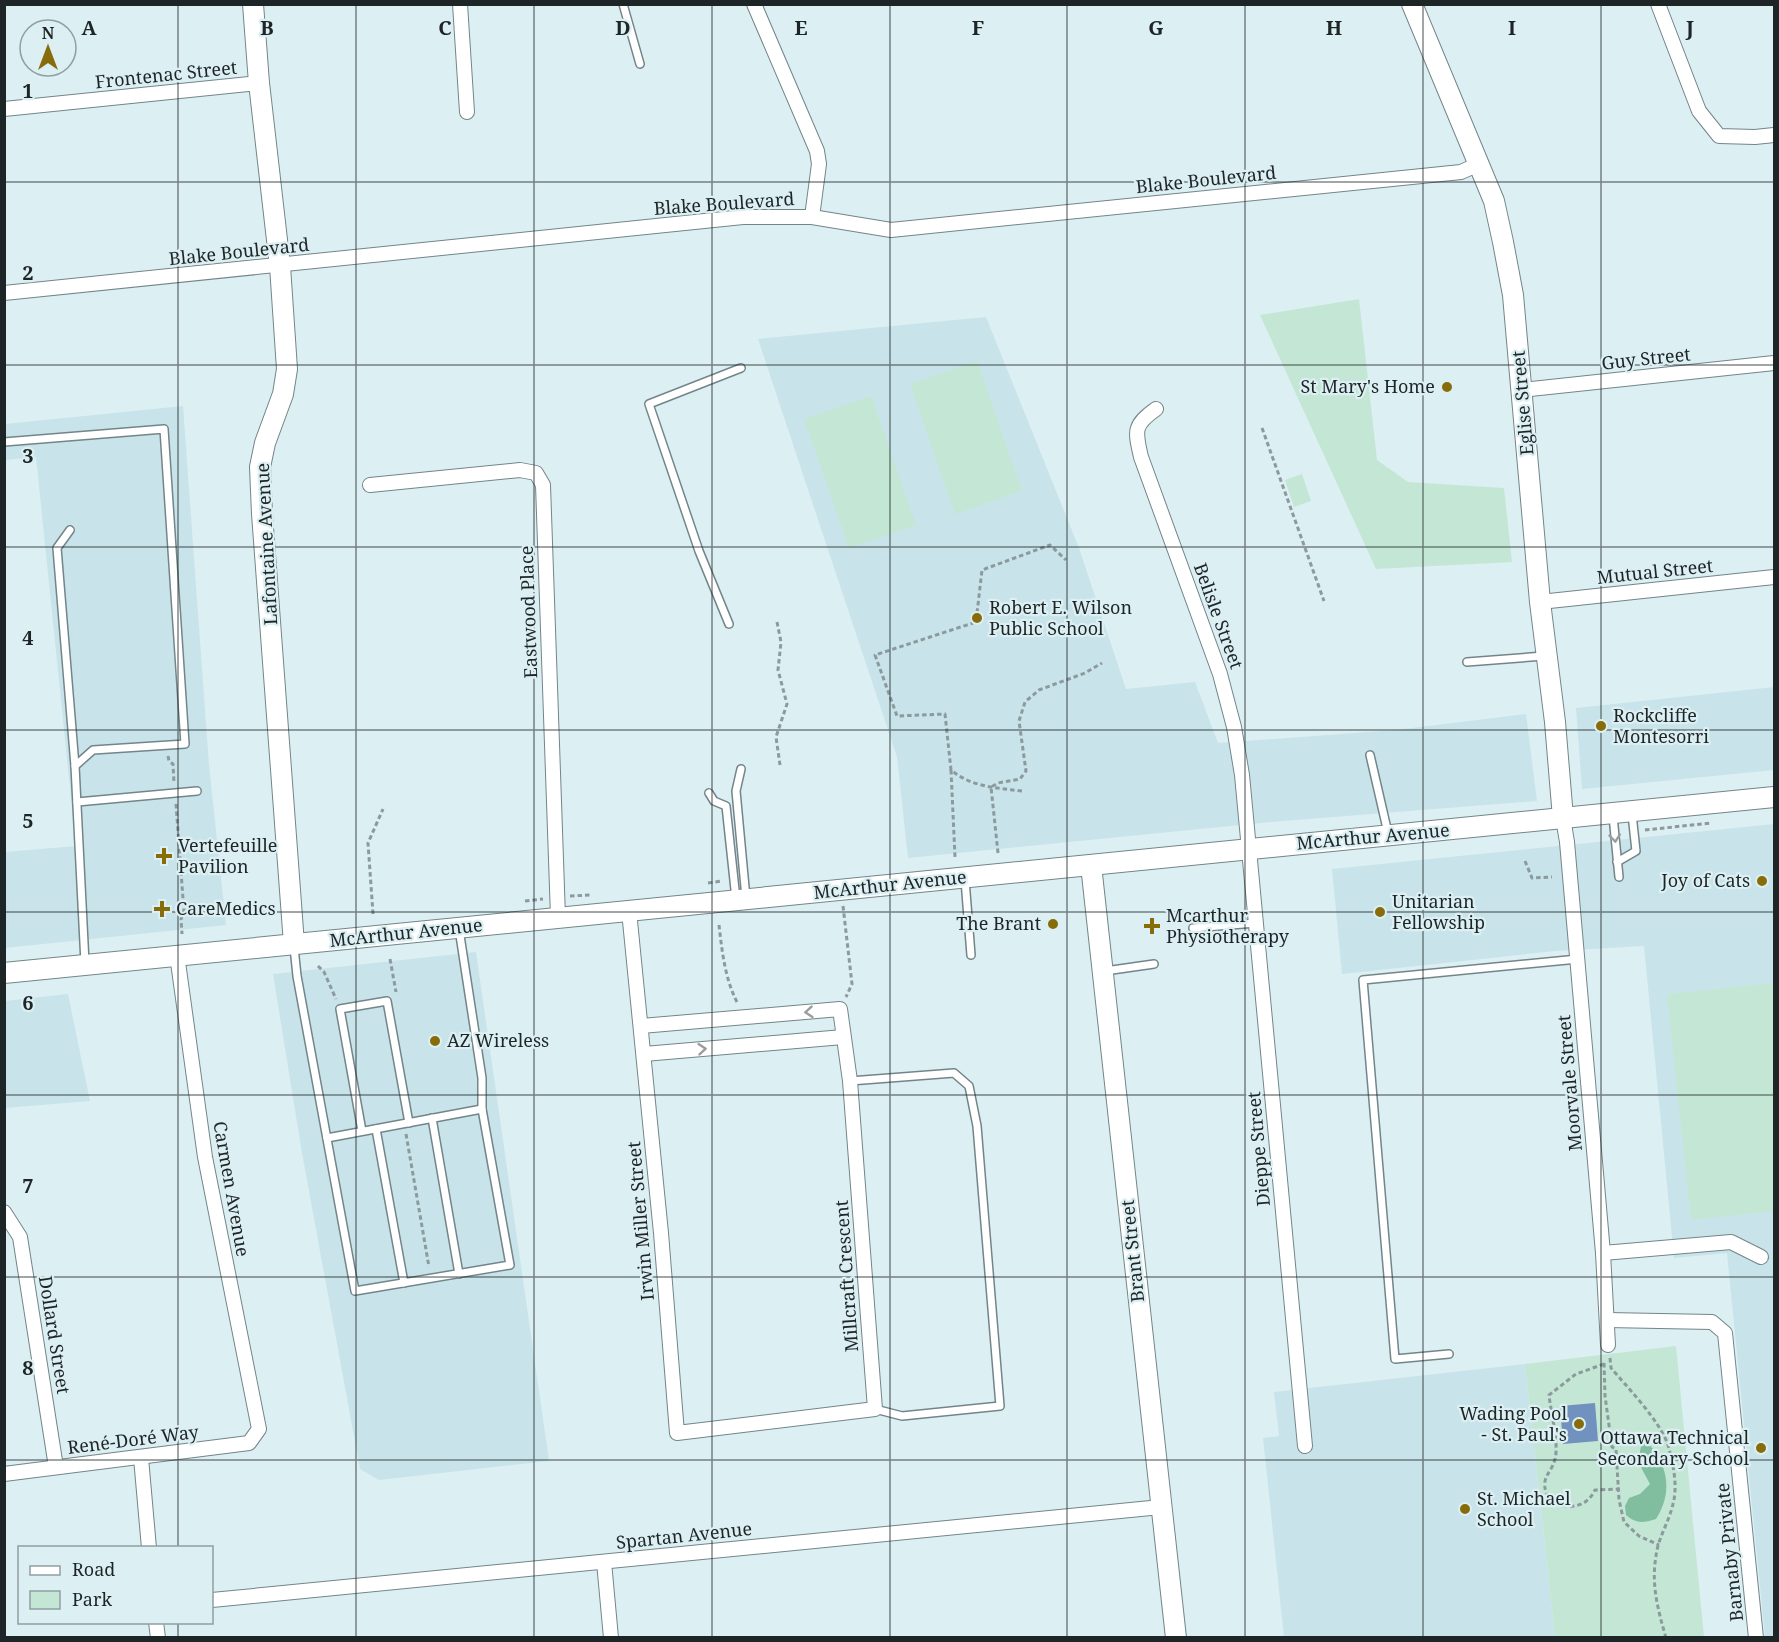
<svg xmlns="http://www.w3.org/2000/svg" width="1779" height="1642" font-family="'Noto Serif',serif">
	<rect width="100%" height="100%" fill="#dceff3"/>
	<g fill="#c8e4ea">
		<polygon points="986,317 1079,548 1126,689 1195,682 1218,743 1396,730 1526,714 1537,801 1271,822 908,858 897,757 758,339"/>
		<polygon points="183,406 209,765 226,925 5,948 5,852 76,846 36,457 5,460 5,424"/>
		<polygon points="1774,687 1774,770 1582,789 1576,708"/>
		<polygon points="1774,824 1774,1637 1765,1637 1727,1253 1674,1258 1644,946 1555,951 1342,974 1332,869"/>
		<polygon points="476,952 549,1461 379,1480 360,1469 302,1153 273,974"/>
		<polygon points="68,994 90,1101 5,1108 5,1001"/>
		<polygon points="1525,1364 1555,1637 1284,1637 1263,1438 1279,1436 1274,1392"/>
	</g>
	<g fill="#c3e7d4">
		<polygon points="1359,299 1377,460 1408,482 1504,488 1512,562 1376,569 1260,315"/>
		<polygon points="977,361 1022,491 955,514 910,384"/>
		<polygon points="871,396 916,525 849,548 804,419"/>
		<polygon points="1302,474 1311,501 1294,507 1285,480"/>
		<polygon points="1774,983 1774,1211 1691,1220 1667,994"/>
		<polygon points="1676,1346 1704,1637 1555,1637 1525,1364"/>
	</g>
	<path fill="#81bd9f" d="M1642 1441C1650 1444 1654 1449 1658 1457 1670 1477 1669 1499 1656 1519 1642 1523 1637 1524 1626 1515L1625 1506 1629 1498 1640 1494 1650 1484 1638 1462Z"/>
	<polygon fill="#7191be" points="1595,1403 1598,1441 1563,1444 1560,1406"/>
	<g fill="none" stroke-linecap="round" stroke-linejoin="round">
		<g stroke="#738588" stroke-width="10">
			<g id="lane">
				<polyline points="623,4 640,64"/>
				<polyline points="4,442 164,429 185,744 93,750 75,766 85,963"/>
				<polyline points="70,530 57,548 75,766"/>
				<polyline points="729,624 699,551 649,404 741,368"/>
				<polyline points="1467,662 1544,656"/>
				<polyline points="1370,755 1388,833"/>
				<polyline points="741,769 736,791 746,898"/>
				<polyline points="709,793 714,801 726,806 736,899"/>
				<polyline points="77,802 197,791"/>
				<polyline points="1613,816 1619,877"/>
				<polyline points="1617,862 1636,851 1632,814"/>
				<polyline points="965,880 971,955"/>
				<polyline points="1193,928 1256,923"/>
				<polyline points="294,947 297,976 355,1291 510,1265 482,1109 482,1078 459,929"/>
				<polyline points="1105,971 1154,964"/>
				<polyline points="850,1081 954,1073 969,1086 977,1126 1000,1406 902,1416 875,1409"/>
				<polyline points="432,1118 459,1274"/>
				<polyline points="376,1129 404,1283"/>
				<polyline points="362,1131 340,1009 387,1001 409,1123"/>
				<polyline points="327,1138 482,1109"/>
				<polyline points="1449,1354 1395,1359 1363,980 1578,959"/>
			</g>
		</g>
		<g stroke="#738588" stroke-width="16">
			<g id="street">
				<polyline points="460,4 467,112"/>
				<polyline points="754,4 817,151 819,164 812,217"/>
				<polyline points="1658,4 1699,111 1719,136 1755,137 1774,135"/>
				<polyline points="4,109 259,83"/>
				<polyline points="4,293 743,217 812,217 891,230 1461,172 1479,164"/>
				<polyline points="1522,390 1774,363"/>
				<path d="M1156 409C1133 425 1135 431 1141 457L1220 674 1234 727 1242 775 1305 1446"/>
				<polyline points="370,485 520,470 536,473 543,485 558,917"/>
				<polyline points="1540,602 1774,577"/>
				<polyline points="1563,818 1567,842 1603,1253 1608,1345"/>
				<polyline points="629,911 661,1233 677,1433 875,1409 850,1081 840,1009 641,1026"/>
				<polyline points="644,1054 843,1037"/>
				<polyline points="4,1212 20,1237 56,1467"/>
				<polyline points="1603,1253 1731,1242 1761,1257"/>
				<polyline points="1607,1320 1712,1322 1725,1333 1756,1638"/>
				<polyline points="141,1458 149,1548"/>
				<polyline points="4,1474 249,1443 259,1429 205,1157 177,955"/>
				<polyline points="604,1562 611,1638"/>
				<polyline points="212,1600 1161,1507"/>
				<polyline points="156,1622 158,1638"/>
			</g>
		</g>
		<g stroke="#738588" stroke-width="22">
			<g id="secondary">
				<polyline points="253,4 259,83 280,266 287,369 283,394 265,443 260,467 262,514 294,944"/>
				<polyline points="1412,4 1494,201 1503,242 1513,295 1540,602 1555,722 1563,818"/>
				<polyline points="1091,865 1176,1638"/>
				<polyline points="4,973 1774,797"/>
			</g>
		</g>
		<g stroke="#8c9a9d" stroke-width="3" stroke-dasharray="4.5 3" stroke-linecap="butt">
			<polyline points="1262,428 1324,601"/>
			<polyline points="777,622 781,642 778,670 787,704 776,737 780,765"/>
			<polyline points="168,756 169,761 173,764 174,783"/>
			<polyline points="951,770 955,857"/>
			<path d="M1022 791C997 788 971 787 951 770L945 714 897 716 875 655 976 622 982 570 1050 545 1066 560"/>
			<polyline points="176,804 184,912 181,919 182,934"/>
			<polyline points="1645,830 1711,823"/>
			<polyline points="998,853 991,787 998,783 1020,779 1026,771 1019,721 1025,702 1039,690 1085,673 1102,663"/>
			<polyline points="1525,861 1532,878 1552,877"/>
			<polyline points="708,883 722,881"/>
			<polyline points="570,896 590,895"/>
			<polyline points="525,901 543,899"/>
			<polyline points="843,906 852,984 846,997"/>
			<polyline points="373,914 368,843 383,809"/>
			<path d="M719 925C722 951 725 980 738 1004"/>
			<polyline points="390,959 396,992"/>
			<polyline points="318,966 324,972 336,999"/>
			<polyline points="406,1134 429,1267"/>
			<path d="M1610 1358 1611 1368C1628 1388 1660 1421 1668 1445 1673 1463 1678 1486 1673 1504 1669 1522 1658 1538 1656 1556 1651 1585 1658 1610 1666 1638"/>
			<polyline points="1604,1363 1605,1396 1612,1447 1616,1449 1619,1500 1624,1522 1639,1536 1659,1545"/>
			<path d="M1604 1364 1576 1374 1549 1395C1551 1413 1557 1434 1556 1453 1554 1476 1536 1474 1550 1502 1568 1508 1585 1510 1595 1490L1620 1489"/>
		</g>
		<use href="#lane" stroke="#fff" stroke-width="7"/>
		<use href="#street" stroke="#fff" stroke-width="14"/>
		<use href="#secondary" stroke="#fff" stroke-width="20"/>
	</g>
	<defs><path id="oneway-chevron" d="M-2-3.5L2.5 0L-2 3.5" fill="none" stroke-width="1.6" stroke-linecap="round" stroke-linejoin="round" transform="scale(1.5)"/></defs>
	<g stroke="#9a9d9e">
		<use href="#oneway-chevron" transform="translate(1615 838) rotate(84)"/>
		<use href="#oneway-chevron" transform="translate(809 1012) rotate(175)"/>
		<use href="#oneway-chevron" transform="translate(702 1049) rotate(-5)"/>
	</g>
	<path fill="none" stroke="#1e2527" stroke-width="1.5" stroke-opacity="0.55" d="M178 4V1548M356 4V1638M534 4V1638M712 4V1638M890 4V1638M1067 4V1638M1245 4V1638M1423 4V1638M1601 4V1638M4 182H1774M4 365H1774M4 547H1774M4 730H1774M4 912H1774M4 1095H1774M4 1277H1774M4 1460H1774M178 1622V1638"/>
	<g fill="#876c0a" stroke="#dceff3" stroke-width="2">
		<circle cx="1447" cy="387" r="6"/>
		<circle cx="977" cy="618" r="6"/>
		<circle cx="1601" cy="726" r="6"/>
		<path d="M161 847h6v6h6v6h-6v6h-6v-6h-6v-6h6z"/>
		<circle cx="1762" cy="881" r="6"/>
		<path d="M159 900h6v6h6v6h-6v6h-6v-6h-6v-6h6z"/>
		<circle cx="1380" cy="912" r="6"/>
		<circle cx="1053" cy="924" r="6"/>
		<path d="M1149 917h6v6h6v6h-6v6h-6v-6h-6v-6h6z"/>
		<circle cx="435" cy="1041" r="6"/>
		<circle cx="1579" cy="1424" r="6"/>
		<circle cx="1761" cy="1448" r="6"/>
		<circle cx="1465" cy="1509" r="6"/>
	</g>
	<g text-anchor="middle" stroke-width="4.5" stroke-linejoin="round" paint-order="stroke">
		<g font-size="18" fill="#1e2527" stroke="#dceff3">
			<text transform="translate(166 75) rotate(-6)" y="6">Frontenac Street</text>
			<text transform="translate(1206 180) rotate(-6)" y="6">Blake Boulevard</text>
			<text transform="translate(724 204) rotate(-4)" y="6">Blake Boulevard</text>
			<text transform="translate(239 252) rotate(-6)" y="6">Blake Boulevard</text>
			<text transform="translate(1646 359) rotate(-6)" y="6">Guy Street</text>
			<text transform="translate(1523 403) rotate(-95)" y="6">Eglise Street</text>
			<text transform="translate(267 544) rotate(-93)" y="6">Lafontaine Avenue</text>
			<text transform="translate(1655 572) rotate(-6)" y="6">Mutual Street</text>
			<text transform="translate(529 612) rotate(-92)" y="6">Eastwood Place</text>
			<text transform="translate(1218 616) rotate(70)" y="6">Belisle Street</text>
			<text transform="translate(1373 837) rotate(-5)" y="6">McArthur Avenue</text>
			<text transform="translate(890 885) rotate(-6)" y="6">McArthur Avenue</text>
			<text transform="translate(406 933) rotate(-6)" y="6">McArthur Avenue</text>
			<text transform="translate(1570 1083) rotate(-95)" y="6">Moorvale Street</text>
			<text transform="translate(1259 1149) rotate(-95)" y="6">Dieppe Street</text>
			<text transform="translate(231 1189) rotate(80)" y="6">Carmen Avenue</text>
			<text transform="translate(641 1221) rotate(-95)" y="6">Irwin Miller Street</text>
			<text transform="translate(1133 1251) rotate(-96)" y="6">Brant Street</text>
			<text transform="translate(847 1276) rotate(-94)" y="6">Millcraft Crescent</text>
			<text transform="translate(54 1335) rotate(81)" y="6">Dollard Street</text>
			<text transform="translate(133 1440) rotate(-7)" y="6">René-Doré Way</text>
			<text transform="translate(684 1536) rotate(-6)" y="6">Spartan Avenue</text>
			<text transform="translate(1730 1552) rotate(-96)" y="6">Barnaby Private</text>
		</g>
		<g font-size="18" fill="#1e2527" stroke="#dceff3" text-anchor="start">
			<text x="1435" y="393" text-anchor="end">St Mary's Home</text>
			<text x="989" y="614">Robert E. Wilson<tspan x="989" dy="21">Public School</tspan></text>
			<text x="1613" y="722">Rockcliffe<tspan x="1613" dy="21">Montesorri</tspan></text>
			<text x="178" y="852">Vertefeuille<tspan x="178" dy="21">Pavilion</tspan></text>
			<text x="1750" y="887" text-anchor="end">Joy of Cats</text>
			<text x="1392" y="908">Unitarian<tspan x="1392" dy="21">Fellowship</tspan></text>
			<text x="176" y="915">CareMedics</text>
			<text x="1166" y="922">Mcarthur<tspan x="1166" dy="21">Physiotherapy</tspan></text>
			<text x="1041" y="930" text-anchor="end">The Brant</text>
			<text x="447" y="1047">AZ Wireless</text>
			<text x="1567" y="1420" text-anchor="end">Wading Pool<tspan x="1567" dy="21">- St. Paul's</tspan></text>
			<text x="1749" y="1444" text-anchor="end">Ottawa Technical<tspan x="1749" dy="21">Secondary School</tspan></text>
			<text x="1477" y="1505">St. Michael<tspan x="1477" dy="21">School</tspan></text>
		</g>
	</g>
	<g font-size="20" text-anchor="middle" font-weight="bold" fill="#1e2527" stroke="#dceff3" stroke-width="4.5" stroke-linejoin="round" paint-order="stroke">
		<text x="89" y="35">A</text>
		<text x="267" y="35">B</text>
		<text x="445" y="35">C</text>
		<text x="623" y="35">D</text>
		<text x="801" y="35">E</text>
		<text x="978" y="35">F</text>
		<text x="1156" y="35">G</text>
		<text x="1334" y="35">H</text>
		<text x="1512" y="35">I</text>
		<text x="1690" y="35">J</text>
		<text x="28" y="98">1</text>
		<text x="28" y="280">2</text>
		<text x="28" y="463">3</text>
		<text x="28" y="645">4</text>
		<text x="28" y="828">5</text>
		<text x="28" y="1010">6</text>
		<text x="28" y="1193">7</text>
		<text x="28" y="1375">8</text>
	</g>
	<rect width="1779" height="1642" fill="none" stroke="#1e2527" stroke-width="12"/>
	<rect x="18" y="1546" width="195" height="78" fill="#dceff3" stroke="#909ea1" stroke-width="1.5"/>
	<rect x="30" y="1566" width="30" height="9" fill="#ffffff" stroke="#909ea1" stroke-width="1.5"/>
	<text x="72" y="1576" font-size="18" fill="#1e2527">Road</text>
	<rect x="30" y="1591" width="30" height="18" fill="#c3e7d4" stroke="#909ea1" stroke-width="1.5"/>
	<text x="72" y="1606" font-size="18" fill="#1e2527">Park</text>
	<g transform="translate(48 48)"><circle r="28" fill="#dceff3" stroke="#909ea1" stroke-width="1.5"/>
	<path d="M0-4.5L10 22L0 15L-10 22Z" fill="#876c0a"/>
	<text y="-9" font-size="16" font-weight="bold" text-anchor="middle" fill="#1e2527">N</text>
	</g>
</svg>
